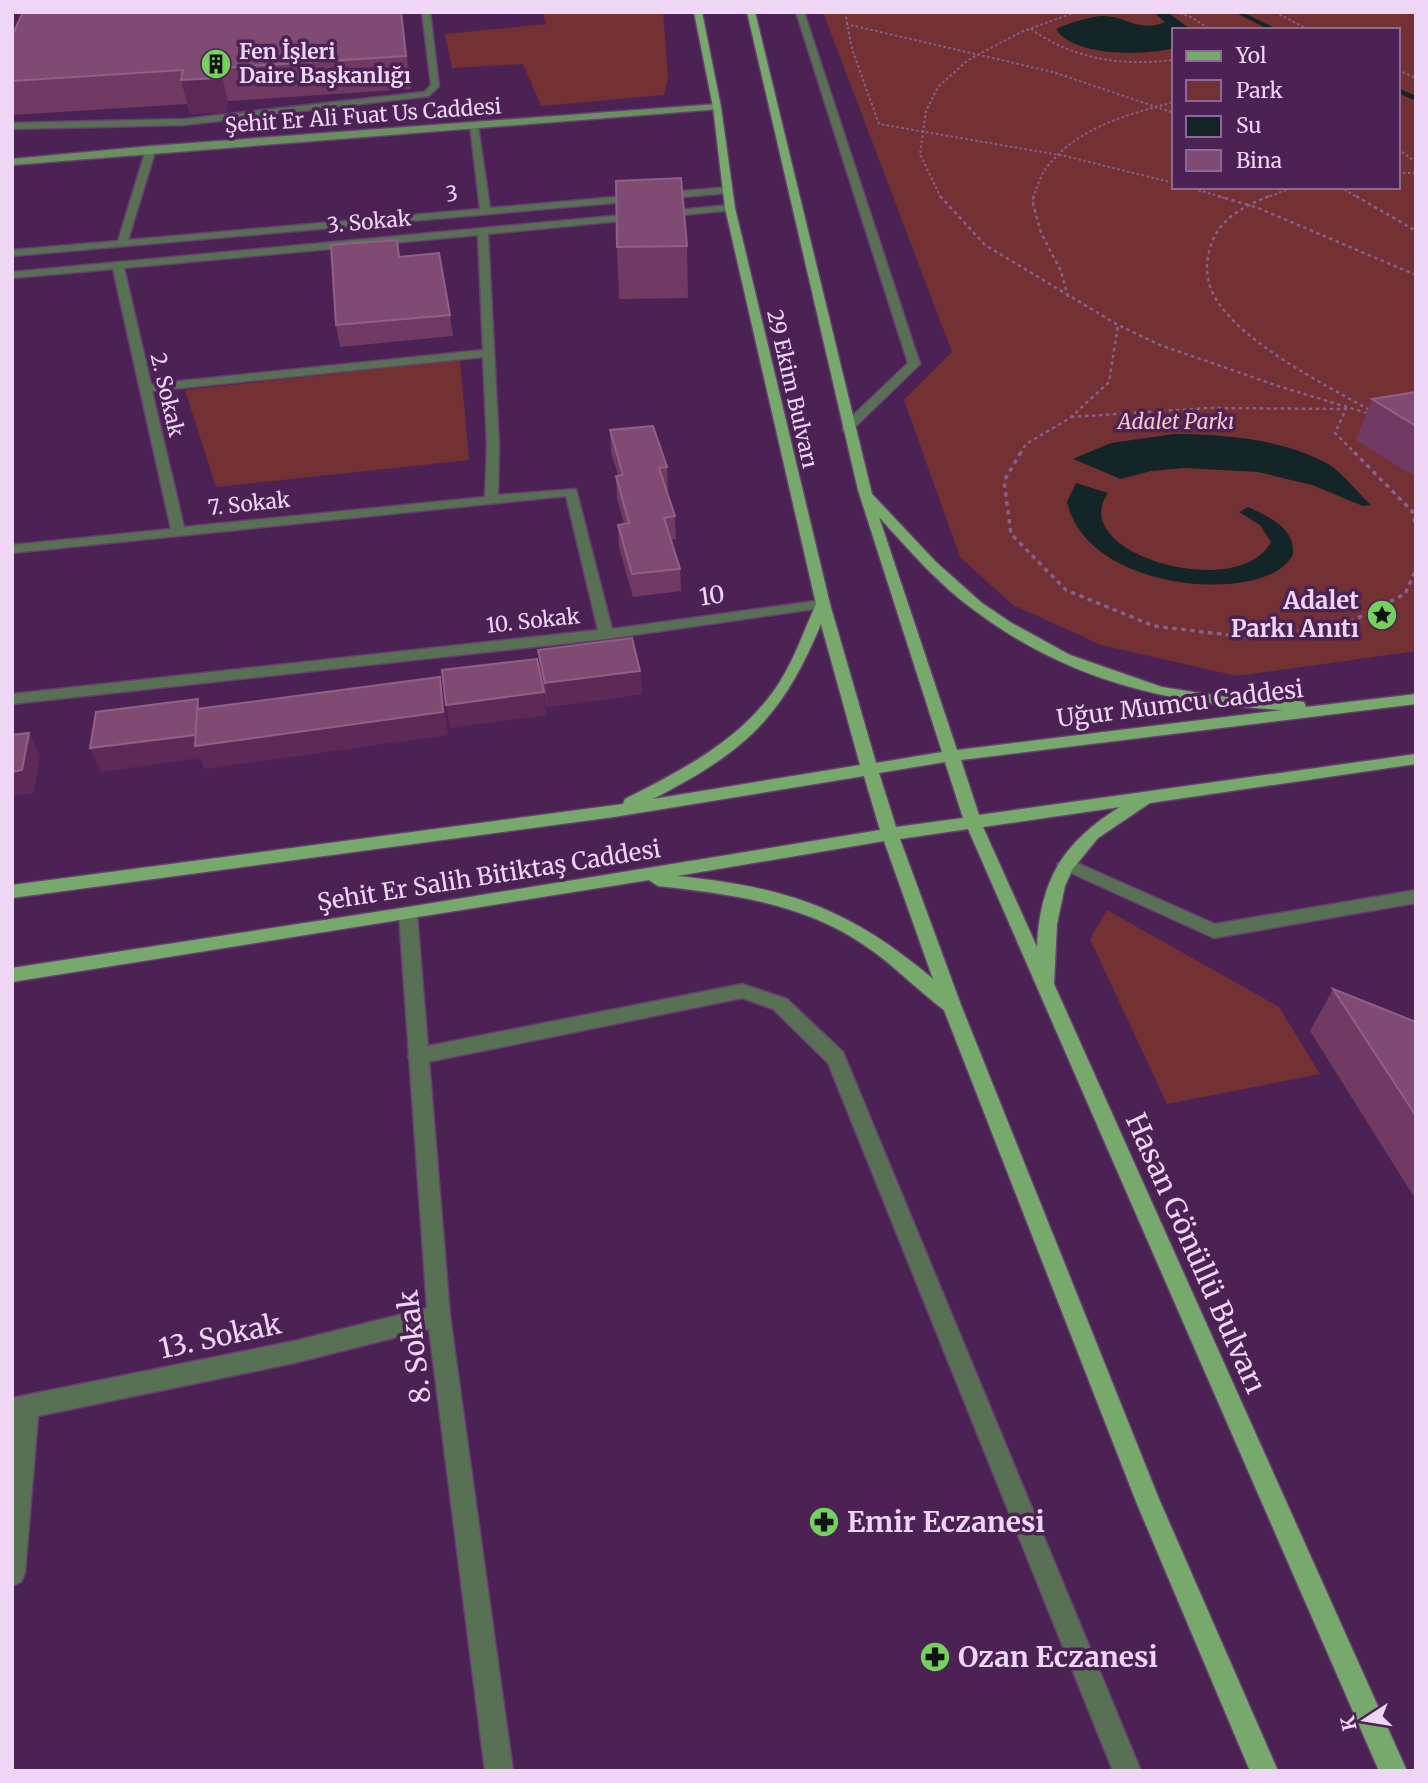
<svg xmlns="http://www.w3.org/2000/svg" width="1428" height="1783" font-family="Merriweather,serif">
	<rect width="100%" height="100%" fill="#4c2255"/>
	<g fill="#733134" fill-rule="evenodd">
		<polygon points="543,12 663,12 668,77 664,95 541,106 523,64 452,68 445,34 546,24"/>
		<path d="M823 12H1416V651L1237 676 1101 645 1013 605 960 557 904 400 952 352ZM1174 30H1398V187H1174Z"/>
		<polygon points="460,360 469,460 216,487 185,390"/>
		<polygon points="1107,910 1279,1007 1320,1074 1167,1104 1090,939"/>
	</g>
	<g fill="#132526">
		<path d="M1153 12H1167L1189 28 1174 30V48C1146 56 1073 57 1056 29 1066 24 1094 15 1105 16 1127 17 1141 33 1165 22Z"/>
		<path d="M1174 434C1224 434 1283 439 1328 464 1343 473 1358 493 1371 505L1363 506 1312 485 1258 472 1185 468 1151 471 1121 479 1073 459 1111 443Z"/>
		<path d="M1076 483 1108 493C1065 554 1239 603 1271 542L1260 525 1239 512 1248 507C1267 516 1295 527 1293 554 1286 570 1265 578 1249 581 1188 594 1083 572 1067 502Z"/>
	</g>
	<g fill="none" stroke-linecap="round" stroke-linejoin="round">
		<g fill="#132526" fill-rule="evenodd">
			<polygon points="1234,12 1242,12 1279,30 1270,30"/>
			<polygon points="1398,88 1416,96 1416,101 1398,93"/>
		</g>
		<g stroke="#663f6f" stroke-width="3">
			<g id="lane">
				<polygon points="422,12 430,12 439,86 429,96 184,125 12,129 12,123 184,119 424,92 431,85"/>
				<polygon points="1066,858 1215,924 1416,890 1416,903 1214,938 1060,868 1057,864"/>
				<polygon points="742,984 787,999 843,1052 1141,1771 1113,1771 828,1063 773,1009 742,998 418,1064 411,1062 408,1056 411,1050 418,1048"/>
			</g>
		</g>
		<g stroke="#663f6f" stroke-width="3">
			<g id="street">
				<polygon points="796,12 804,12 920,364 851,431 843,431 843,425 908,363"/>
				<polygon points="474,123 478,126 490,208 728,187 733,190 728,193 12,256 12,250 118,241 146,149 151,146 156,149 128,240 480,209 470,126"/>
				<path d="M730 205 735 208 733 210 488 234 499 445 498 495 576 489 612 629 823 600 830 604 828 607 606 639 12 704V694L598 630 566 496 12 553V545L171 529 113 269 12 278V272ZM478 235 483 350 151 384 124 268ZM483 357 487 445 485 497 184 527 152 391Z"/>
				<polygon points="408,907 414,909 417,914 450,1316 513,1771 485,1771 429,1329 294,1363 38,1416 25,1573 21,1582 12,1586 12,1398 294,1341 427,1308 399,914 402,909"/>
			</g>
		</g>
		<g stroke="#663f6f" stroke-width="3">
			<polygon id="secondary" points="717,104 720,109 12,165 12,159 151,146"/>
		</g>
		<g stroke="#663f6f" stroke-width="3">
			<path id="primary" d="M694 12H702L721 107 735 208 830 604 876 763 942 752 858 490 747 12H755L872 494 936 562 982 603 1010 622 1070 655 1162 687 1219 696 1299 701 1304 702 1306 707 1416 694V704L961 760 979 815 1416 754V764L1150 803 1098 838 1072 870 1065 886 1057 924 1054 984 1407 1771H1379L968 829 900 839 961 1005 1159 1499 1278 1771H1250L1137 1504 944 1010C917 990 893 964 864 945 803 903 730 894 658 886L649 880 12 982V968L408 907 880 830 864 776 614 817 12 898V885L623 804 625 799C680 771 736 743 773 692 792 666 803 633 816 604L725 208 713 107ZM879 517C909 550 938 584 974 610 1068 681 1168 704 1283 710L957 750ZM821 624 860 765 653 799C744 752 781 720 821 624ZM945 762 963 818 896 827 879 773ZM1120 807C1063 842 1040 880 1037 947L983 827ZM884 841 933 979C849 908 786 887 677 876Z"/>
		</g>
		<g stroke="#85618d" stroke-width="2" stroke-dasharray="2.5 2.5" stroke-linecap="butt">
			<polyline points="845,12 852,49 879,124 1065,156 1174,183"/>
			<polyline points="1175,12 1191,17 1211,30"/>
			<polyline points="1275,12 1309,30"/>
			<polyline points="846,24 1053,72 1174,113"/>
			<path d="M1031 29C1074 60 1122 66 1174 60"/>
			<polyline points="1398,70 1416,78"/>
			<polyline points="1398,149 1416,162"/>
			<polyline points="1398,173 1416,173"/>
			<polyline points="1189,187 1224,198"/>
			<polyline points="1340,187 1359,198"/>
			<polyline points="941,198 920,154 926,111 938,87 968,60 1021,32 1076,12"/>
			<path d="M1033 198C1037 188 1040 176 1046 168 1078 127 1126 115 1174 102"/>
			<polyline points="1265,198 1294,187"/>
		</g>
		<g stroke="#85618d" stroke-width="2.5" stroke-dasharray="3.5 3.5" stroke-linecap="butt">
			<polyline points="940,196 985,245 1118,325 1160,345 1278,386 1370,414"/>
			<polyline points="1034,196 1032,200 1041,233 1061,271 1068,297"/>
			<polyline points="1218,196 1258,208 1416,275"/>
			<path d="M1269 196C1241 208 1216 220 1209 252 1206 264 1206 277 1211 289 1230 338 1328 386 1373 412"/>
			<polyline points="1356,196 1416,231"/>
			<polyline points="1071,417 1208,408 1346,409 1335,433 1356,454"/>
			<polyline points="1020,454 1026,444 1070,418 1109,382 1118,325"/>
		</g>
		<g stroke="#85618d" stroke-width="3.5" stroke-dasharray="4.5 4.5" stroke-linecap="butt">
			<polyline points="1021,452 1004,481 1011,534 1066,590 1154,626 1254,638 1344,625 1405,594 1416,569"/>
			<polyline points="1354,452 1412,511 1416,527"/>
		</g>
		<use href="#lane" fill="#587053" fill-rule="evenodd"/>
		<use href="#street" fill="#587053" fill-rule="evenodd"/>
		<use href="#secondary" fill="#6a9061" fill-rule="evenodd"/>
		<use href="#primary" fill="#77a96c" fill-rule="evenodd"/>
	</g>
	<g fill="#713a62">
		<polygon points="23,12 402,12 411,89 228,101 226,112 190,114 187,104 12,115 12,36"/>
		<polygon points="687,246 688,298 619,299 617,247"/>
		<polygon points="400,257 450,315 453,336 340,347 336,325"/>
		<polygon points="1416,392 1416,476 1405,471 1356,440 1372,399"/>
		<polygon points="610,430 667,467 668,490 667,490 675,516 676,539 671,540 680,569 681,591 633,597 619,547 618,525 624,524 617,498 616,476 618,475 611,452"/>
		<polygon points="538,650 640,671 642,694 547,707 541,673"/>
		<polygon points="1333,989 1416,1022 1416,1200 1310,1031"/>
	</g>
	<g fill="#5d2956">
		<polygon points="401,12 402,17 411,89 406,56"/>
		<polygon points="220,68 228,101 226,112 190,114 181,80"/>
		<polygon points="640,671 642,694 547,707 545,683"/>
		<polygon points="440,677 444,700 448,735 204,769 200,758 101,772 90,748 198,699 206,722"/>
		<polygon points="544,692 547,715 450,728 446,705"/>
		<polygon points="29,733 40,756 34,793 12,796 12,772"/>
	</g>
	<g fill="#7f4b72" stroke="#906086" stroke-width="2">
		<polygon points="23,12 401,12 406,56 220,68 218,78 181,80 183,70 12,81 12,36"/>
		<polygon points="681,178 687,246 617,247 616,181"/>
		<polygon points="397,240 399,257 439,253 450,315 336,325 331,245"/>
		<polygon points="1416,392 1416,426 1372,399"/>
		<polygon points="653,426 667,467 659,468 675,516 664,518 680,569 632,574 618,525 629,523 616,476 623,475 610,430"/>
		<polygon points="632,638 640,671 545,683 538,650"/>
		<polygon points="537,659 544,692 446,705 442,670"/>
		<polygon points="440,677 443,712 195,746 197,709"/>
		<polygon points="198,699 195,735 90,748 96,712"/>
		<polygon points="29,733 22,770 12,772 12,735"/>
		<polygon points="1333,989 1416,1022 1416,1116"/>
	</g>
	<defs>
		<g id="building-disc" transform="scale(1.575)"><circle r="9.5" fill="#73d25d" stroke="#4c2255"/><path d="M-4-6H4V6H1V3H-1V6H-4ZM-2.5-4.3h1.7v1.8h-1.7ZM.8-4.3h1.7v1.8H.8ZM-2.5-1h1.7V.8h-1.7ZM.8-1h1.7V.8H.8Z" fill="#111"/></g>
		<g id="sight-disc" transform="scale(1.575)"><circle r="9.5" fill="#73d25d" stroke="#4c2255"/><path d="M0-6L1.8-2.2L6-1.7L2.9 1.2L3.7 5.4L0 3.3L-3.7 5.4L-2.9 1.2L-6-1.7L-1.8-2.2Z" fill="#111"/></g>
		<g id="pharmacy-disc" transform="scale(1.575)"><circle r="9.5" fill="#73d25d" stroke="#4c2255"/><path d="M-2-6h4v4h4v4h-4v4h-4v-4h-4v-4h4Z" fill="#111"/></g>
	</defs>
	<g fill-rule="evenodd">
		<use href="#building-disc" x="216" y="64"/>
		<use href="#sight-disc" x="1382" y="615"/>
		<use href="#pharmacy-disc" x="824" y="1522"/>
		<use href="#pharmacy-disc" x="935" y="1657"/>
	</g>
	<g text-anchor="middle" stroke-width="7" stroke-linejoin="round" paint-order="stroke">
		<g font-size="21" font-weight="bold" fill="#efd6f5" stroke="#4c2255" text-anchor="start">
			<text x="239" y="59">Fen İşleri<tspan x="239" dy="24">Daire Başkanlığı</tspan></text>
		</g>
		<g font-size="21" fill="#efd6f5" stroke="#4c2255">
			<text transform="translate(363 116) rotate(-4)" y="7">Şehit Er Ali Fuat Us Caddesi</text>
			<text transform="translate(452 194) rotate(-5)" y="7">3</text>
			<text transform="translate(369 222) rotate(-5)" y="7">3. Sokak</text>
			<text transform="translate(792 389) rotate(77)" y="7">29 Ekim Bulvarı</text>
			<text transform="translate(167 395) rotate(77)" y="7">2. Sokak</text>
			<text transform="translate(249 504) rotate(-6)" y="7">7. Sokak</text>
			<text transform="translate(533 621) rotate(-6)" y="7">10. Sokak</text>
		</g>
		<g font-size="21" font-style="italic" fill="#fbc7c6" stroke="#4c2255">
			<text x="1176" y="429">Adalet Parkı</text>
		</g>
		<g font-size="24" fill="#efd6f5" stroke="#4c2255">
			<text transform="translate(712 596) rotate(-8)" y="8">10</text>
			<text transform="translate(1180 704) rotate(-7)" y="8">Uğur Mumcu Caddesi</text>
			<text transform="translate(489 876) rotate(-9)" y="8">Şehit Er Salih Bitiktaş Caddesi</text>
		</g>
		<g font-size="24" font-weight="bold" fill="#efd6f5" stroke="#4c2255" text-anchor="end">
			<text x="1359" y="609">Adalet<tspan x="1359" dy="28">Parkı Anıtı</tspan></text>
		</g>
		<g font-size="28" fill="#efd6f5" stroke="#4c2255">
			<text transform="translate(1196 1253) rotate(66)" y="10">Hasan Gönüllü Bulvarı</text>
			<text transform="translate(220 1336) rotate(-12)" y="10">13. Sokak</text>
			<text transform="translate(414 1347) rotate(-97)" y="10">8. Sokak</text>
		</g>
		<g font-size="28" font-weight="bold" fill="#efd6f5" stroke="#4c2255" text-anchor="start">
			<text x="847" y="1532">Emir Eczanesi</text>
			<text x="958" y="1667">Ozan Eczanesi</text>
		</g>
	</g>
	<rect width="1428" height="1783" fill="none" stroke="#efd6f5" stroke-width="28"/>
	<rect x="1172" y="28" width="228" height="161" fill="#4c2255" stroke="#8d6a95" stroke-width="2"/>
	<rect x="1186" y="51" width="35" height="10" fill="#77a96c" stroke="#8d6a95" stroke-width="2"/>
	<text x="1236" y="63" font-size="21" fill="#efd6f5">Yol</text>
	<rect x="1186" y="80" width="35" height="21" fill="#733134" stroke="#8d6a95" stroke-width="2"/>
	<text x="1236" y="98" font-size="21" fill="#efd6f5">Park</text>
	<rect x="1186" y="116" width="35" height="21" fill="#132526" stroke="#8d6a95" stroke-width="2"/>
	<text x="1236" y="133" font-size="21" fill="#efd6f5">Su</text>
	<rect x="1186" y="150" width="35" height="21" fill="#7f4b72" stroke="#8d6a95" stroke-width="2"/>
	<text x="1236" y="168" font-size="21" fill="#efd6f5">Bina</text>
	<g transform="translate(1365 1720) rotate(258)" stroke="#4c2255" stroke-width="5" paint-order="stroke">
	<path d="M0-5L12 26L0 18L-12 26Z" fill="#efd6f5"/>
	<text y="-10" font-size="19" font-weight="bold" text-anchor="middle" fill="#efd6f5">K</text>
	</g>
</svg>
